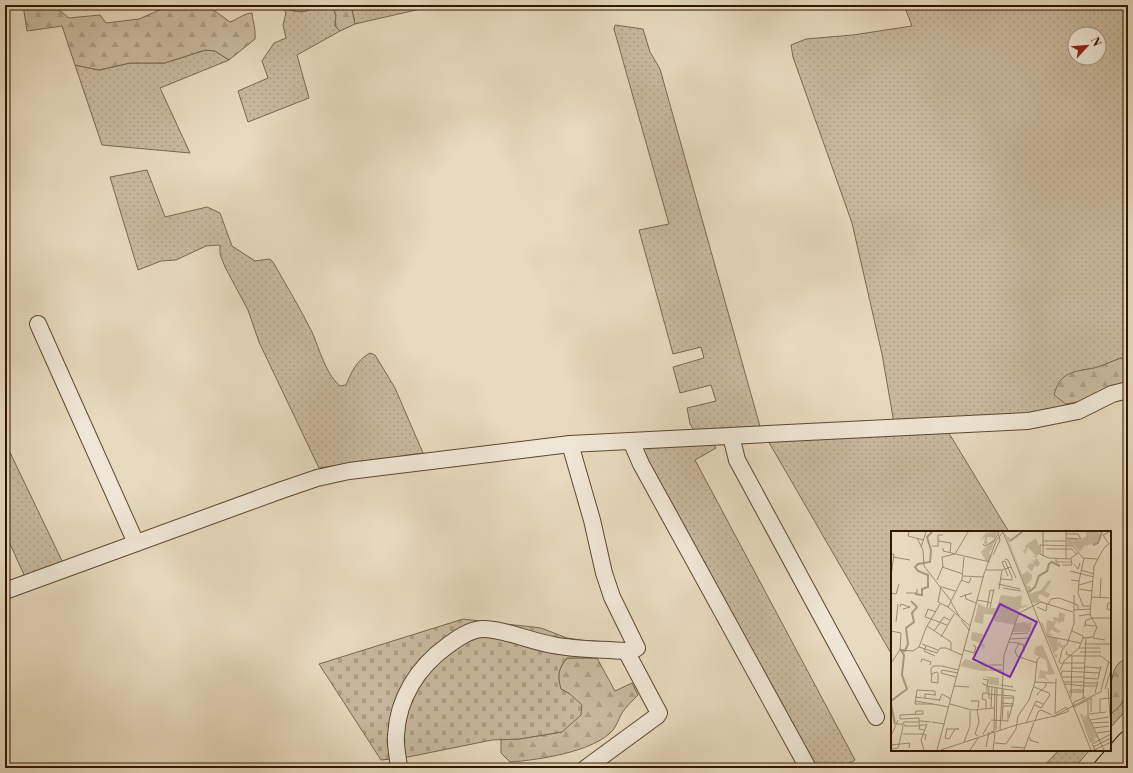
<svg xmlns="http://www.w3.org/2000/svg" width="1133" height="773" font-family="'Libre Bodoni',serif">
	<defs>
		<pattern id="grass-dots" width="8" height="8" patternUnits="userSpaceOnUse"><rect width="8" height="8" fill="#c8b99e"/><path d="M2 2h.1M6 6h.1" fill="none" stroke="#ac9e86" stroke-width="1.8" stroke-linecap="round"/></pattern>
		<pattern id="forest-firs" width="22" height="20" patternUnits="userSpaceOnUse"><rect width="22" height="20" fill="#c8b99e"/><path d="M5 1l3.5 6h-7zM16 11l3.5 6h-7z" fill="#ac9e86"/></pattern>
		<pattern id="cemetery-stones" width="16" height="16" patternUnits="userSpaceOnUse"><rect width="16" height="16" fill="#c8b99e"/><path d="M2 7V4a2 2 0 0 1 4 0v3zM10 15v-3a2 2 0 0 1 4 0v3z" fill="#ac9e86"/></pattern>
	</defs>
	<rect width="100%" height="100%" fill="#e7dabe"/>
	<filter id="stains"><feTurbulence type="fractalNoise" baseFrequency=".005" numOctaves="4"/><feColorMatrix values="0 0 0 0 .2 0 0 0 0 .09 0 0 0 0 .02 0 0 0 .5 -.17"/></filter>
	<radialGradient id="worn" r=".72"><stop offset=".6" stop-color="#630" stop-opacity="0"/><stop offset="1" stop-color="#630" stop-opacity=".3"/></radialGradient>
	<g fill="url(#grass-dots)" stroke="#7c684f" fill-rule="evenodd">
		<path d="M316 5H332L336 15 335 26 340 31 297 55 309 98 248 122 238 91 268 78 262 61 274 43 286 38 283 25 286 13 283 8C297 12 305 15 316 5Z"/>
		<polygon points="351,5 428,5 429,7 355,24"/>
		<path d="M904 5H1128V361L1121 358 1096 368 1082 370 1066 404 1093 399 1054 412 894 423 882 354 852 223 793 57 791 45 806 39 853 35 912 26ZM1075 34H1099V58H1075Z"/>
		<polygon points="615,25 643,29 650,52 660,69 761,430 695,432 690,424 687,408 716,401 711,385 680,393 673,367 704,358 701,347 673,354 639,230 669,224 614,29"/>
		<polygon points="205,50 215,51 229,60 160,88 190,153 102,145 75,65 99,70 130,63 165,63"/>
		<path d="M147 170 165 217 207 207 220 213 232 246 255 261 270 259 273 262C286 285 300 308 312 332 320 350 325 373 340 386L346 385C352 371 356 361 370 353L375 355 395 388 423 453 319 468 259 342 248 310 225 267 220 254V245L206 246 176 260 161 261 138 270 110 177Z"/>
		<polygon points="947,430 1009,532 892,532 892,655 767,439"/>
		<polygon points="711,441 716,448 695,460 855,760 842,768 816,768 638,444"/>
		<polygon points="5,442 64,565 26,579 5,533"/>
		<polygon points="1128,691 1128,708 1110,728 1110,714 1118,707"/>
		<polygon points="1059,750 1090,750 1074,768 1042,768"/>
	</g>
	<g fill="url(#forest-firs)" stroke="#7c684f">
		<path d="M23 5H46L58 9 69 18 100 15 106 23 139 19 164 8 179 7 194 9H212L230 22C238 19 245 13 252 13 253 22 256 30 255 39L229 60 215 51 205 50 165 63H130L99 70 75 65 62 26 27 31Z"/>
		<path d="M282 5H316C305 15 297 12 283 8Z"/>
		<polygon points="332,5 351,5 355,24 340,31 335,26 336,15"/>
		<path d="M1121 358 1128 361V386L1093 399 1066 404 1054 395C1060 371 1074 372 1094 368 1103 366 1112 361 1121 358Z"/>
		<path d="M1128 657C1128 678 1131 702 1110 714 1110 701 1109 674 1118 664 1120 662 1125 659 1128 657Z"/>
		<path d="M567 658H597L615 691 632 683 638 695C632 701 626 707 622 713 619 718 617 725 613 730 594 752 538 760 510 762L501 753V739H519L562 732 570 694 561 689C557 676 558 669 567 658Z"/>
	</g>
	<path fill="url(#cemetery-stones)" stroke="#7c684f" d="M463 619 541 628 567 638 588 641 597 658H567C558 669 557 676 561 689L570 694 582 705 581 715 562 732 519 739 492 740 403 758 381 760 319 664Z"/>
	<g fill="none" stroke-linecap="round" stroke-linejoin="round">
		<g stroke="#5e4730" stroke-width="18">
			<g id="minor">
				<polyline points="38,324 136,543"/>
				<polyline points="731,436 737,460 876,717"/>
				<polyline points="631,441 641,464 808,768"/>
				<polyline points="5,591 279,491 317,478 349,471 570,444 1028,421 1078,411 1112,394 1128,390"/>
				<path d="M399 768C398 757 395 745 396 735 398 698 418 667 447 646 458 638 469 630 482 629 501 628 533 642 553 645 576 650 602 649 626 651L633 650 637 648 612 597 604 573 592 520 570 444"/>
				<polyline points="586,768 657,716 659,713 626,651"/>
			</g>
		</g>
		<g stroke="#311600" stroke-width="24">
			<polyline id="motorway" points="1105,768 1128,742"/>
		</g>
		<use href="#minor" stroke="#efe7d5" stroke-width="16"/>
		<use href="#motorway" stroke="#e7dabe" stroke-width="22"/>
	</g>
	<g transform="translate(891 531)">
		<rect width="220" height="220" fill="#e7dabe"/>
		<path d="M195 1H208L210 5 205 12 193 15 189 21 183 14H176V7H185L189 10 195 5ZM110 64 124 66 131 64 130 75 136 74 138 78 136 75 128 78 125 92 135 91 136 93 141 91 139 101H121L124 94 103 90 104 84 93 83 92 93 83 91 88 70 87 72 95 77H105ZM81 101 92 103 89 112 94 115 93 119 89 112 80 109ZM74 128 96 135V138H111V140H90L69 135ZM92 145 108 147V155L98 153 97 147ZM189 183H192V186L196 184 206 206 203 207 204 210 199 212Z" fill="#c8b99e"/>
		<path d="M106 1 101 18 98 22 101 25 98 31 94 29 90 21 104 7 97 6 95 9 97 11 95 14 93 12 94 6 89 10 95 2ZM115 3 116 6H119L118 11 131 44 136 40 141 44V48L135 54 140 56 138 63 150 59 157 50 161 49 154 60 159 63 157 67 148 63 147 67 151 71 141 72 114 4ZM145 7 148 15V23L145 26 149 32 147 36 143 35 141 41 136 36 139 32 143 33 141 29 144 30 145 27 142 25H145L137 16 134 23 132 20 135 17 134 15ZM168 81 174 83 173 91 170 90 168 93 166 89 163 96 170 100 167 102 160 99 158 102 163 104 156 105 167 107 166 113 169 110 170 114H175L171 117 166 115 168 117 163 122 167 125 165 128 149 91 152 92 155 102 156 89 163 91 162 86 168 87ZM150 111 164 143 154 144 157 150 152 147 147 148 149 139 146 138 156 141 157 139 155 129 143 123 144 116 151 114Z" fill="#c8b99e"/>
		<path fill="none" stroke="#a9977d" stroke-width="2" d="M119 10 131 1M202 14 207 12 211 1M138 61 144 56 148 45 156 40 158 33 161 31 169 35M24 63 31 64V58L37 56V44L27 40 24 36 27 33 39 31 40 19 36 6 41 1M0 170 16 158 11 144 13 124 10 119 14 120 17 113 15 97 23 91 21 82 26 76 20 70M0 173 4 193"/>
		<path fill="none" stroke="#9e8c72" stroke-width="1" d="M18 1 17 5 33 9M112 1 200 219M175 3H187L190 8M26 7 32 19 33 35 60 70M175 7 190 8M47 10 60 12 59 21M152 10H175M220 11 213 17 203 35 199 84 201 87H220M217 12 212 4 218 1M92 13 94 15 103 10 107 3M41 15H47V4H52M30 16 35 1M52 17V20L99 31M155 18H181L185 23M0 23H3L0 45M102 24 109 9 107 1M152 25V1M2 26 19 29M165 27V31H181M114 28 117 29 125 47M175 28V1M179 28 158 27 149 23V14L182 15 192 27 206 28M183 33 187 38 189 32M171 34H181L180 27 187 22M51 36 72 43M95 39H111L120 36M190 39 203 43M179 40 203 46M72 45 92 46M117 45 111 31 114 30 121 46M110 48 121 49V46M46 49 52 35 51 26 64 23 77 1M70 49 78 52 80 47M180 49 188 50 187 62 192 75H200M188 50 193 27M107 53 129 58M188 54 202 50M50 55 47 71 57 76 71 48 73 26M51 56 64 60M112 57 130 60M108 58 111 39M188 58 201 60M0 62 5 63 8 53M15 62H26V58M74 63 75 68 85 72M69 66 81 62M200 66 220 67M209 67 210 47M86 69 97 71 99 59 103 60M60 71 68 85M100 72 103 58M220 72H217L216 78 220 79M157 73 160 68 168 67 187 74V79M9 76 10 73 19 76 12 78M57 76 79 95M146 76 155 80 156 73M96 77 97 71 100 72 99 77M182 79 200 78M188 85 200 83M40 88 34 86 37 78 45 81M40 88 56 94M70 89 79 100M5 91 7 73M194 94 195 89 202 87M36 95 60 111V119M193 96 194 94 205 95M0 100 10 102 9 119 0 132M43 100 53 86 59 89M181 100 192 105V107M120 103 137 102M156 105 189 112M50 106 63 83M202 107 214 109M118 108 139 107M117 111 128 112 124 120 126 125 146 132M31 113 47 119M128 113H132L133 121M193 113H220M35 115 33 120 44 125M28 116 46 122 49 117H55L71 124M188 117H209M9 119 22 120 28 116 35 97 49 73M73 119 83 122 85 116 82 114M176 120 175 123 181 125 180 166M189 121H210M181 125H210L220 133M30 131 31 128 40 131 39 134M172 132H194M171 133 168 131 171 119 176 113 183 93V64M98 134H111M194 136 210 137M180 137H194M169 139 173 130 188 117 192 107 202 106 206 96 201 87M46 141 40 143V138L42 135H51L67 139M41 143 40 151 47 152V141M170 144 171 140 209 142M65 146 50 142 51 139 67 142M171 146H193M193 147 207 148 210 135M92 148 97 149 96 155 125 160M144 151 165 152M173 151H193M91 152 96 155V163L122 165 123 167H112M193 152H207M174 153 193 155M110 154 122 156M63 155 78 156M193 155H206M98 156V167L100 168M143 156 158 162 159 164 150 177 144 174M217 157 219 185M112 158V175H122M214 158 220 139M179 159H193M210 159 218 130M178 161H193M95 162H92L91 168 95 169V178M204 162 207 150M44 164V160L26 159 24 173H42L58 176M147 164 146 163 155 155V151M24 166 49 169M195 166 183 171V176L201 167M34 167V163L45 164M192 168 195 107M200 168V181M24 170 42 173M48 170 51 163 60 168M80 170H88L87 177M197 170V185L213 219M110 172 123 173M59 173 81 179 103 177M100 177 101 156M86 178 88 191 84 203 87 205M209 181V168L220 167M164 183 165 148M198 183 215 181M24 184 25 180H32V183L9 184V188L28 187M162 186 178 180 175 176 165 182M28 187V195H14L12 192 13 191H27L28 190H30L40 191M118 187 123 167M100 189 117 190V180M199 189 218 186M111 190 112 175M144 190 147 181 150 179 161 184M41 191 54 193M135 192 145 170 152 173M201 192 218 191M203 197 218 195M55 198H68H66M56 198 54 207 58 208 64 198M33 199 28 198 29 194H35M105 199 106 157M109 200 113 124 128 82 150 71 182 81M100 201 103 200 104 156M206 202 220 200M12 203H32L35 204 34 209M92 203 99 191M0 205 7 189M139 206V209L148 212M73 211 79 195V180M104 212 115 213 125 198 127 185 138 169 144 151 146 129 149 126M0 214 19 212 18 217M95 216 98 201M120 216 134 217M202 216 220 207M0 218 7 217 12 196 11 193H6M33 219 30 209 36 193M46 219 93 43 105 10 112 1M50 219 125 194 163 185 211 160M79 219 87 207M102 219 104 202M133 219 143 191M203 219 220 211M204 219 201 213 220 203"/>
		<path fill="#7b2cbf" fill-opacity="0.15" stroke="#7b2cbf" stroke-width="2" d="M109 73 146 91 119 146 82 128Z"/>
		<rect width="220" height="220" fill="none" stroke="#311600" stroke-width="2"/>
	</g>
	<rect width="1133" height="773" fill="none" stroke="#e7dabe" stroke-width="20"/>
	<rect x="6" y="6" width="1121" height="761" fill="none" stroke="#311600" stroke-width="2"/>
	<rect x="10" y="10" width="1113" height="753" fill="none" stroke="#311600"/>
	<g transform="translate(1087 46) rotate(64)"><circle r="19" fill="#efe7d5" stroke="#a39380"/>
	<path d="M0-3L7 15L0 10L-7 15Z" fill="#8f2418"/>
	<text y="-6" font-size="11" font-weight="bold" text-anchor="middle" fill="#311600">N</text>
	</g>
	<rect width="100%" height="100%" filter="url(#stains)"/>
	<rect width="100%" height="100%" fill="url(#worn)"/>
</svg>
